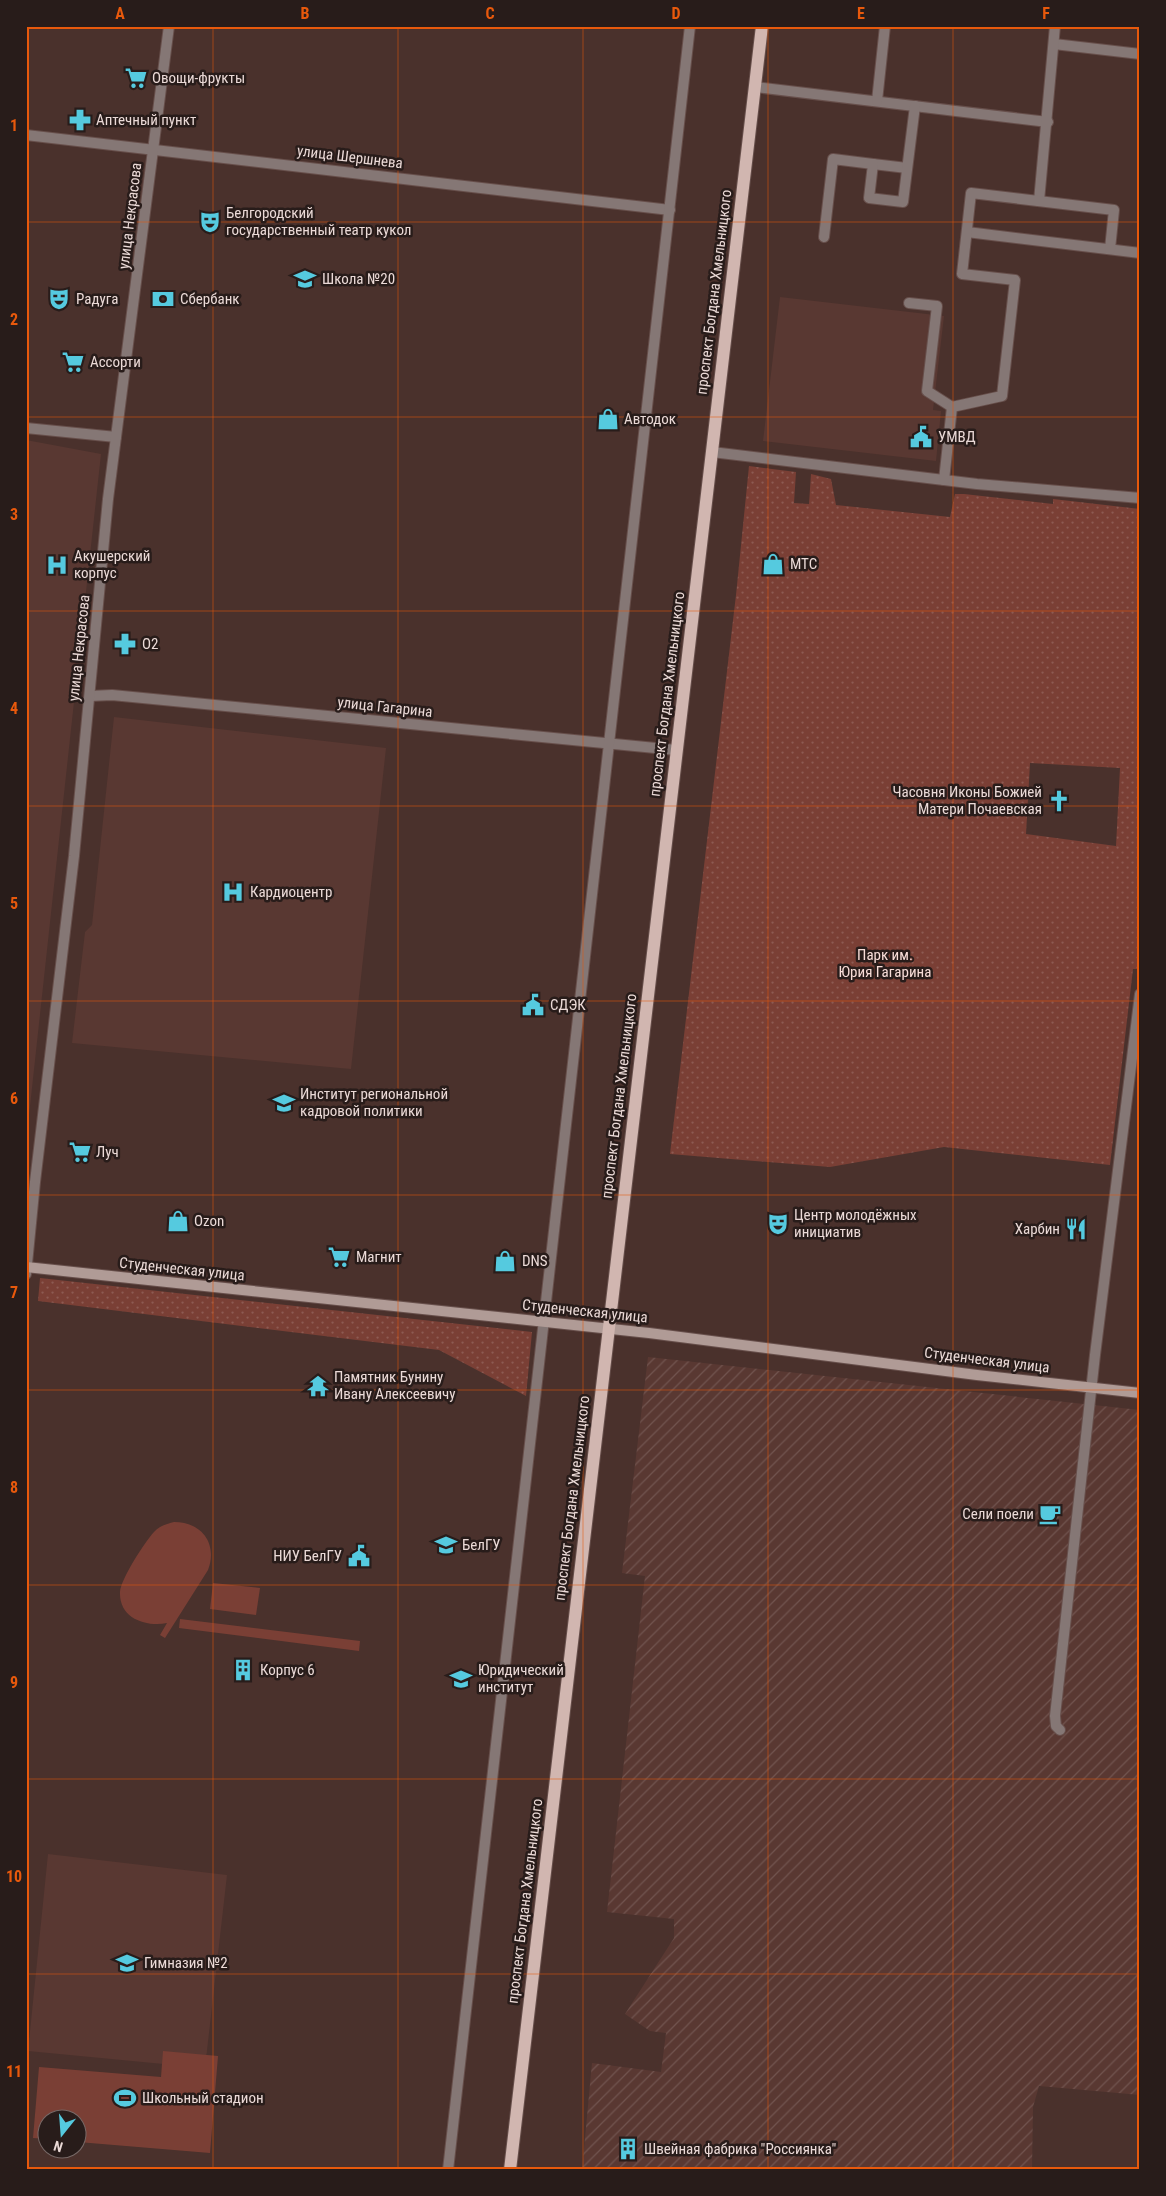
<svg xmlns="http://www.w3.org/2000/svg" width="1166" height="2196" font-family="'Roboto Condensed',sans-serif">
	<defs>
		<pattern id="industrial-furrows" width="10" height="10" patternUnits="userSpaceOnUse" patternTransform="scale(1.25)"><rect width="10" height="10" fill="#593832"/><path d="M-1 1l2-2M0 10L10 0M9 11l2-2" fill="none" stroke="#71544f"/></pattern>
		<pattern id="park-dots" width="8" height="8" patternUnits="userSpaceOnUse" patternTransform="scale(1.25)"><rect width="8" height="8" fill="#7a3f35"/><path d="M2 2h.1M6 6h.1" fill="none" stroke="#8d5a52" stroke-width="1.8" stroke-linecap="round"/></pattern>
	</defs>
	<rect width="100%" height="100%" fill="#4a312c"/>
	<g fill="#593832">
		<polygon points="780,297 944,316 933,410 941,411 936,461 763,441"/>
		<polygon points="26,440 101,454 26,1143"/>
		<polygon points="114,717 386,748 351,1069 72,1043 85,932 92,925"/>
		<polygon points="48,1854 227,1875 205,2068 28,2051"/>
	</g>
	<polygon fill="url(#industrial-furrows)" points="648,1357 1140,1410 1140,2095 1039,2086 1033,2107 1032,2170 582,2170 592,2063 661,2072 666,2033 650,2031 625,2014 674,1938 674,1919 607,1912 645,1576 622,1573"/>
	<g fill="url(#park-dots)" fill-rule="evenodd">
		<path d="M749 466 796 472 794 503 809 504 811 474 831 479 836 505 950 517 955 494H964L1053 504V499L1140 509V969H1133L1110 1165 944 1147 830 1167 670 1154 736 595ZM1030 763 1120 768 1116 846 1026 834Z"/>
		<polygon points="40,1278 532,1332 526,1396 439,1350 38,1301"/>
	</g>
	<g fill="#7a3f35">
		<path d="M174 1522C202 1522 218 1544 208 1570L165 1638 160 1635 167 1623C147 1627 119 1619 120 1592 121 1579 144 1543 154 1532 159 1526 167 1524 174 1522Z"/>
		<polygon points="213,1583 260,1588 256,1615 210,1609"/>
		<polygon points="180,1619 360,1641 359,1651 179,1628"/>
		<polygon points="163,2051 218,2056 210,2153 78,2142 78,2118 48,2118 47,2139 33,2138 39,2067 161,2077"/>
	</g>
	<g fill="none" stroke-linecap="round" stroke-linejoin="round">
		<g stroke="#674f4b" stroke-width="12">
			<g id="minor">
				<polyline points="1054,44 1140,54"/>
				<polyline points="755,87 1048,122"/>
				<polyline points="877,101 885,26"/>
				<polyline points="26,135 670,210"/>
				<polyline points="873,164 907,168"/>
				<polyline points="1039,201 1055,26"/>
				<polyline points="967,232 1140,253"/>
				<polyline points="824,237 833,159 873,164 869,198 903,202 915,106"/>
				<polyline points="909,303 937,306 927,391 952,407"/>
				<polyline points="26,428 116,437"/>
				<polyline points="712,452 977,484 1140,498"/>
				<polyline points="944,480 952,407 1002,396 1015,280 962,274 971,193 1114,210 1110,249"/>
				<polyline points="90,696 112,695 676,750"/>
				<polyline points="26,1274 35,1182 74,856 108,499 169,26"/>
				<polyline points="1060,1730 1056,1726 1055,1716 1095,1355 1140,994"/>
				<polyline points="448,2170 690,26"/>
			</g>
		</g>
		<g stroke="#674f4b" stroke-width="12">
			<polyline id="secondary" points="26,1267 649,1333 977,1375 1140,1393"/>
		</g>
		<g stroke="#674f4b" stroke-width="14">
			<polyline id="primary" points="510,2170 762,26"/>
		</g>
		<use href="#minor" stroke="#857775" stroke-width="10"/>
		<use href="#secondary" stroke="#b09b96" stroke-width="10"/>
		<use href="#primary" stroke="#d1b6b0" stroke-width="12"/>
	</g>
	<path fill="none" stroke="#e8590c" stroke-width="1" stroke-opacity="0.55" d="M213 26V2170M398 26V2170M583 26V2170M768 26V2170M953 26V2170M26 222H1140M26 417H1140M26 611H1140M26 806H1140M26 1001H1140M26 1195H1140M26 1390H1140M26 1585H1140M26 1779H1140M26 1974H1140"/>
	<defs>
		<g id="supermarket-bare" transform="scale(1.725)"><path d="M-6-5.5h2.5l.6 2H6L4.5 2H-2.5L-4.4-4H-6ZM-1.5 3.2a1.3 1.3 0 1 0 .1 0ZM3 3.2a1.3 1.3 0 1 0 .1 0Z" fill="#55cadf" stroke="#281c1a" stroke-width="2.5" paint-order="stroke"/></g>
		<g id="pharmacy-bare" transform="scale(1.725)"><path d="M-2-6h4v4h4v4h-4v4h-4v-4h-4v-4h4Z" fill="#55cadf" stroke="#281c1a" stroke-width="2.5" paint-order="stroke"/></g>
		<g id="theatre-bare" transform="scale(1.725)"><path d="M-5-5.5Q0-4 5-5.5V0Q5 5 0 6Q-5 5-5 0ZM-3.3-2.5H-1v1.5H-3.3ZM1-2.5H3.3v1.5H1ZM-2.8 1Q0 5.5 2.8 1Z" fill="#55cadf" stroke="#281c1a" stroke-width="2.5" paint-order="stroke"/></g>
		<g id="school-bare" transform="scale(1.725)"><path d="M0-5L7-2L0 1L-7-2ZM-4 1L0 2.5L4 1V4Q0 6-4 4Z" fill="#55cadf" stroke="#281c1a" stroke-width="2.5" paint-order="stroke"/></g>
		<g id="bank-bare" transform="scale(1.725)"><path d="M-6-4H6V4H-6ZM0-2.3a2.3 2.3 0 1 0 0 4.6a2.3 2.3 0 1 0 0-4.6Z" fill="#55cadf" stroke="#281c1a" stroke-width="2.5" paint-order="stroke"/></g>
		<g id="shop-bare" transform="scale(1.725)"><path d="M-5-2.5h2.3a2.7 3.5 0 0 1 5.4 0H5L5.5 6h-11ZM-1.5-2.5h3a1.5 2.3 0 0 0-3 0Z" fill="#55cadf" stroke="#281c1a" stroke-width="2.5" paint-order="stroke"/></g>
		<g id="civic-bare" transform="scale(1.725)"><path d="M-.6-6.5H3V-4.5H.6V-3L4-1V1h2V6H-6V1h2V-1L-.6-3ZM-1.2 2.5V6h2.4V2.5Z" fill="#55cadf" stroke="#281c1a" stroke-width="2.5" paint-order="stroke"/></g>
		<g id="hospital-bare" transform="scale(1.725)"><path d="M-5-5h3v3.5h4V-5h3V5h-3V1.5h-4V5h-3Z" fill="#55cadf" stroke="#281c1a" stroke-width="2.5" paint-order="stroke"/></g>
		<g id="church-bare" transform="scale(1.725)"><path d="M-1.2-6h2.4v3.5h3.3v2.4h-3.3V6h-2.4V-.1h-3.3v-2.4h3.3Z" fill="#55cadf" stroke="#281c1a" stroke-width="2.5" paint-order="stroke"/></g>
		<g id="university-bare" transform="scale(1.725)"><path d="M0-5L7-2L0 1L-7-2ZM-4 1L0 2.5L4 1V4Q0 6-4 4Z" fill="#55cadf" stroke="#281c1a" stroke-width="2.5" paint-order="stroke"/></g>
		<g id="restaurant-bare" transform="scale(1.725)"><path d="M-5-6h1v4h1v-4h1v4h1v-4h1v5L-1.5 .5V6h-2V.5L-5-1ZM5-6V6H3V1.5H1.5Q1.5-4 5-6Z" fill="#55cadf" stroke="#281c1a" stroke-width="2.5" paint-order="stroke"/></g>
		<g id="temple-bare" transform="scale(1.725)"><path d="M0-6L5-2H3V0L6.5 2.5H4V6H1.5V3h-3V6H-4V2.5H-6.5L-3 0V-2H-5Z" fill="#55cadf" stroke="#281c1a" stroke-width="2.5" paint-order="stroke"/></g>
		<g id="cafe-bare" transform="scale(1.725)"><path d="M-5.5-4.5H6V0H3Q3 3.5 0 3.5H-2.5Q-5.5 3.5-5.5 0ZM3-3.2v2h1.7v-2ZM-6 4.5H4V6H-6Z" fill="#55cadf" stroke="#281c1a" stroke-width="2.5" paint-order="stroke"/></g>
		<g id="building-bare" transform="scale(1.725)"><path d="M-4-6H4V6H1V3H-1V6H-4ZM-2.5-4.3h1.7v1.8h-1.7ZM.8-4.3h1.7v1.8H.8ZM-2.5-1h1.7V.8h-1.7ZM.8-1h1.7V.8H.8Z" fill="#55cadf" stroke="#281c1a" stroke-width="2.5" paint-order="stroke"/></g>
		<g id="stadium-bare" transform="scale(1.725)"><path d="M0-5a6.5 5 0 1 0 0 10a6.5 5 0 1 0 0-10ZM-3.5-1.8h7v3.6h-7Z" fill="#55cadf" stroke="#281c1a" stroke-width="2.5" paint-order="stroke"/></g>
	</defs>
	<g fill-rule="evenodd">
		<use href="#supermarket-bare" x="136" y="78"/>
		<use href="#pharmacy-bare" x="80" y="120"/>
		<use href="#theatre-bare" x="210" y="222"/>
		<use href="#school-bare" x="305" y="279"/>
		<use href="#theatre-bare" x="59" y="299"/>
		<use href="#bank-bare" x="163" y="299"/>
		<use href="#supermarket-bare" x="73" y="362"/>
		<use href="#shop-bare" x="608" y="419"/>
		<use href="#civic-bare" x="921" y="437"/>
		<use href="#shop-bare" x="773" y="564"/>
		<use href="#hospital-bare" x="57" y="565"/>
		<use href="#pharmacy-bare" x="125" y="644"/>
		<use href="#church-bare" x="1059" y="801"/>
		<use href="#hospital-bare" x="233" y="892"/>
		<use href="#civic-bare" x="533" y="1005"/>
		<use href="#university-bare" x="284" y="1103"/>
		<use href="#supermarket-bare" x="80" y="1152"/>
		<use href="#shop-bare" x="178" y="1221"/>
		<use href="#theatre-bare" x="778" y="1224"/>
		<use href="#restaurant-bare" x="1076" y="1229"/>
		<use href="#supermarket-bare" x="339" y="1257"/>
		<use href="#shop-bare" x="505" y="1261"/>
		<use href="#temple-bare" x="318" y="1386"/>
		<use href="#cafe-bare" x="1050" y="1514"/>
		<use href="#university-bare" x="446" y="1545"/>
		<use href="#civic-bare" x="359" y="1556"/>
		<use href="#building-bare" x="243" y="1670"/>
		<use href="#university-bare" x="461" y="1679"/>
		<use href="#school-bare" x="127" y="1963"/>
		<use href="#stadium-bare" x="125" y="2098"/>
		<use href="#building-bare" x="628" y="2149"/>
	</g>
	<g text-anchor="middle" stroke-width="5" stroke-linejoin="round" paint-order="stroke">
		<g font-size="15" fill="#ebdad7" stroke="#281c1a" text-anchor="start">
			<text x="152" y="83">Овощи-фрукты</text>
			<text x="96" y="125">Аптечный пункт</text>
			<text x="226" y="218">Белгородский<tspan x="226" dy="17">государственный театр кукол</tspan></text>
			<text x="322" y="284">Школа №20</text>
			<text x="76" y="304">Радуга</text>
			<text x="180" y="304">Сбербанк</text>
			<text x="90" y="367">Ассорти</text>
			<text x="624" y="424">Автодок</text>
			<text x="938" y="442">УМВД</text>
			<text x="74" y="561">Акушерский<tspan x="74" dy="17">корпус</tspan></text>
			<text x="790" y="569">МТС</text>
			<text x="142" y="649">O2</text>
			<text x="1042" y="797" text-anchor="end">Часовня Иконы Божией<tspan x="1042" dy="17">Матери Почаевская</tspan></text>
			<text x="250" y="897">Кардиоцентр</text>
			<text x="550" y="1010">СДЭК</text>
			<text x="300" y="1099">Институт региональной<tspan x="300" dy="17">кадровой политики</tspan></text>
			<text x="96" y="1157">Луч</text>
			<text x="794" y="1220">Центр молодёжных<tspan x="794" dy="17">инициатив</tspan></text>
			<text x="194" y="1226">Ozon</text>
			<text x="1060" y="1234" text-anchor="end">Харбин</text>
			<text x="356" y="1262">Магнит</text>
			<text x="522" y="1266">DNS</text>
			<text x="334" y="1382">Памятник Бунину<tspan x="334" dy="17">Ивану Алексеевичу</tspan></text>
			<text x="1034" y="1519" text-anchor="end">Сели поели</text>
			<text x="462" y="1550">БелГУ</text>
			<text x="342" y="1561" text-anchor="end">НИУ БелГУ</text>
			<text x="260" y="1675">Корпус 6</text>
			<text x="478" y="1675">Юридический<tspan x="478" dy="17">институт</tspan></text>
			<text x="144" y="1968">Гимназия №2</text>
			<text x="142" y="2103">Школьный стадион</text>
			<text x="644" y="2154">Швейная фабрика "Россиянка"</text>
		</g>
		<g font-size="15" fill="#ebdad7" stroke="#281c1a">
			<text transform="translate(350 157) rotate(7)" y="5">улица Шершнева</text>
			<text transform="translate(130 216) rotate(-83)" y="5">улица Некрасова</text>
			<text transform="translate(714 292) rotate(-83)" y="5">проспект Богдана Хмельницкого</text>
			<text transform="translate(79 648) rotate(-84)" y="5">улица Некрасова</text>
			<text transform="translate(667 694) rotate(-83)" y="5">проспект Богдана Хмельницкого</text>
			<text transform="translate(385 707) rotate(6)" y="5">улица Гагарина</text>
			<text transform="translate(619 1096) rotate(-83)" y="5">проспект Богдана Хмельницкого</text>
			<text transform="translate(182 1269) rotate(6)" y="5">Студенческая улица</text>
			<text transform="translate(585 1311) rotate(6)" y="5">Студенческая улица</text>
			<text transform="translate(987 1360) rotate(7)" y="5">Студенческая улица</text>
			<text transform="translate(572 1498) rotate(-83)" y="5">проспект Богдана Хмельницкого</text>
			<text transform="translate(525 1901) rotate(-83)" y="5">проспект Богдана Хмельницкого</text>
		</g>
		<g font-size="15" fill="#f8ddd8" stroke="#281c1a">
			<text x="885" y="960">Парк им.<tspan x="885" dy="17">Юрия Гагарина</tspan></text>
		</g>
	</g>
	<rect width="1166" height="2196" fill="none" stroke="#281c1a" stroke-width="55"/>
	<g transform="translate(62 2134) rotate(197)"><circle r="24" fill="#281c1a" stroke="#766866"/>
	<path d="M0-4L9 19L0 12L-9 19Z" fill="#55cadf"/>
	<text y="-8" font-size="14" font-weight="bold" text-anchor="middle" fill="#ebdad7">N</text>
	</g>
	<rect x="28" y="28" width="1110" height="2140" fill="none" stroke="#e8590c" stroke-width="2"/>
	<g font-size="16" text-anchor="middle" font-weight="bold" fill="#e8590c">
		<text x="120" y="19">A</text>
		<text x="305" y="19">B</text>
		<text x="490" y="19">C</text>
		<text x="676" y="19">D</text>
		<text x="861" y="19">E</text>
		<text x="1046" y="19">F</text>
		<text x="14" y="131">1</text>
		<text x="14" y="325">2</text>
		<text x="14" y="520">3</text>
		<text x="14" y="714">4</text>
		<text x="14" y="909">5</text>
		<text x="14" y="1104">6</text>
		<text x="14" y="1298">7</text>
		<text x="14" y="1493">8</text>
		<text x="14" y="1688">9</text>
		<text x="14" y="1882">10</text>
		<text x="14" y="2077">11</text>
	</g>
</svg>
